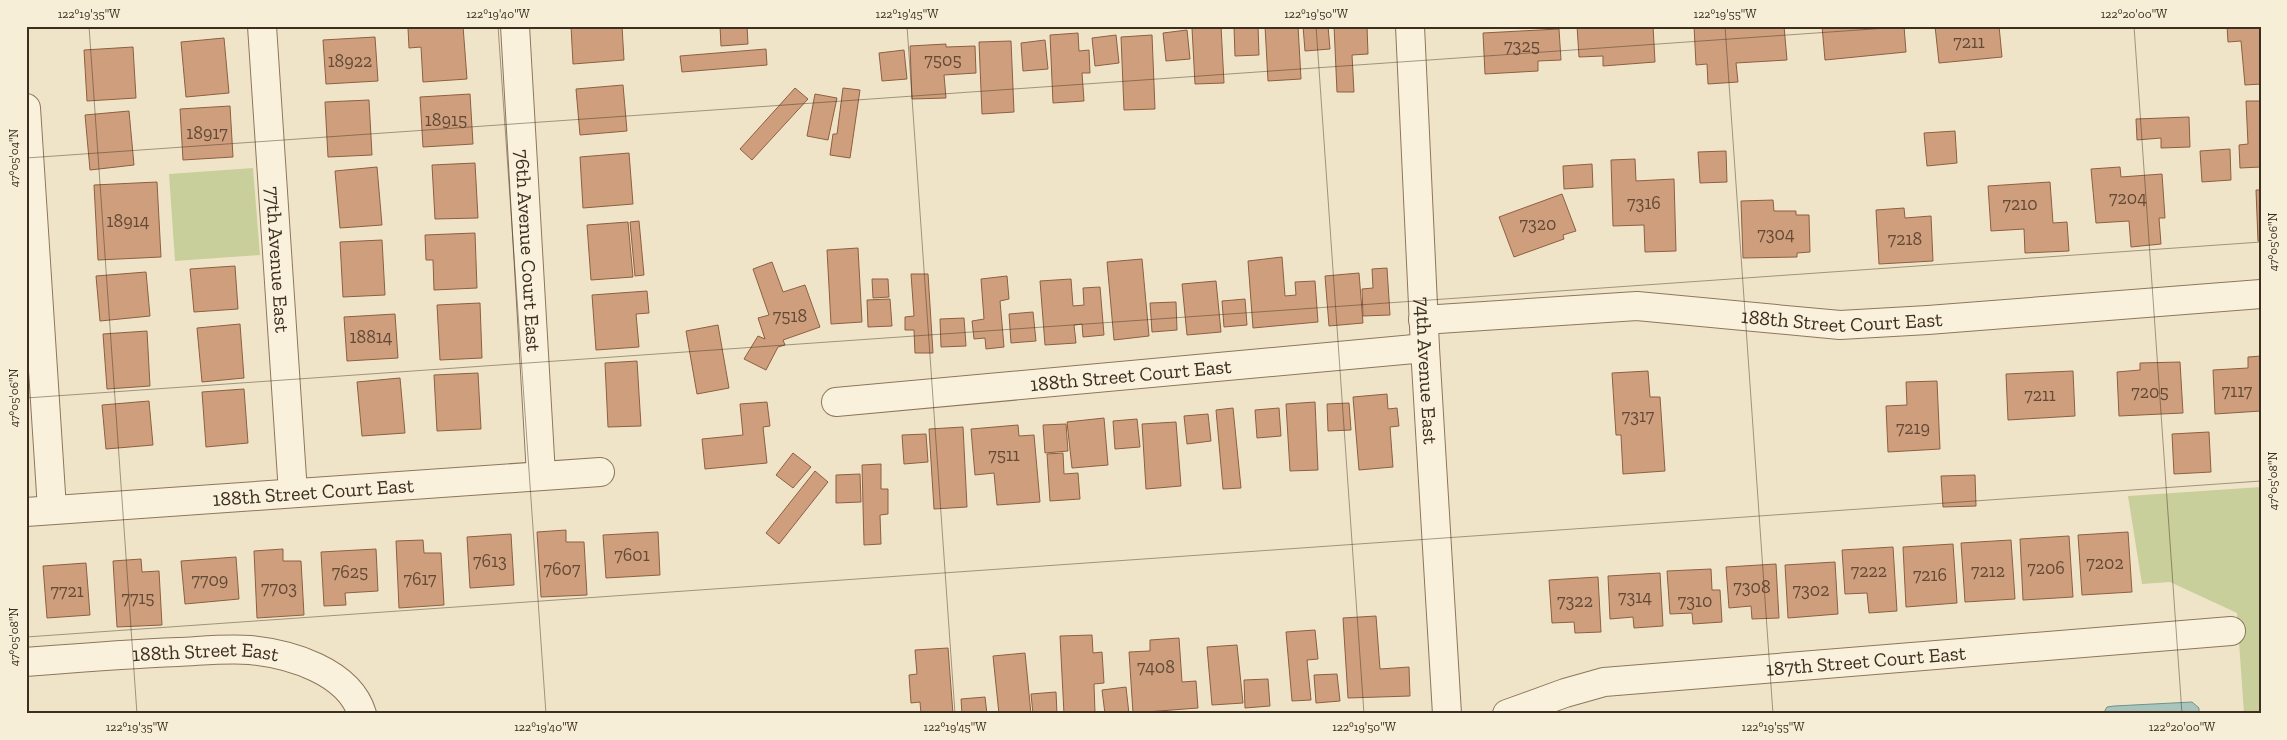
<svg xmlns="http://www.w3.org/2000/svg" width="2287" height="740" font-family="'Zilla Slab',serif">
	<rect width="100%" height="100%" fill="#f0e4c8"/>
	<g fill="#c9cf9b">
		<polygon points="253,168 260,255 175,261 169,174"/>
		<polygon points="2261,487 2261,714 2244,714 2237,613 2170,582 2142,584 2128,496"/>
	</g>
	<polygon fill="#a9c4bc" stroke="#6f938a" points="2192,702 2199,708 2199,714 2103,714 2107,707 2114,706"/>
	<g fill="#cf9f7d" stroke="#8d5f41">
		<polygon points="430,26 463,26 467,79 423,82 421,47 409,48 408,28"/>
		<polygon points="571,26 622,26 624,60 573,64"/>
		<polygon points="720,26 747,26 748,44 721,46"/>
		<polygon points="1221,26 1224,83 1195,84 1192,28"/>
		<polygon points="1258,26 1259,55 1235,56 1234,27"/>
		<polygon points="1265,26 1298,26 1301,79 1268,81"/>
		<polygon points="1303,26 1328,26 1330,49 1305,51"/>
		<polygon points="1334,26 1367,26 1368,54 1352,55 1354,92 1337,92"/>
		<polygon points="1577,26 1653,26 1655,62 1603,66 1603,56 1579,57"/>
		<polygon points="1694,26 1784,26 1787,60 1736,63 1738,82 1708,84 1707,64 1696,65"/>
		<polygon points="1822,26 1904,26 1906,52 1825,60"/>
		<polygon points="1935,26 1999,26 2002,57 1939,63"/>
		<polygon points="2227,26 2261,26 2261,84 2245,85 2241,41 2228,42"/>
		<polygon points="1559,29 1561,60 1538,61 1538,71 1485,74 1483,33"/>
		<polygon points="1187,30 1190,59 1166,61 1163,33"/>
		<polygon points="1078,33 1079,51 1089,50 1090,73 1082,73 1084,101 1053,103 1050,35"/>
		<polygon points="1116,35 1119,63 1095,66 1092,38"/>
		<polygon points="1152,35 1155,109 1124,110 1121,37"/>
		<polygon points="375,37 378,81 326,84 323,40"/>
		<polygon points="224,38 229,93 186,97 181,42"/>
		<polygon points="1045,40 1048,69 1023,71 1021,43"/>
		<polygon points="1011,41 1014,112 982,114 979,42"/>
		<polygon points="946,44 946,47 975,46 976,73 944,75 946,98 912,99 910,46"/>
		<polygon points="133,47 136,98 87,101 84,50"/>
		<polygon points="766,49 767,65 682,72 680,56"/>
		<polygon points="904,50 907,79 882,81 879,53"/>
		<polygon points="623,85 627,131 580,135 576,89"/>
		<polygon points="795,88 808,99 752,160 740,149"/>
		<polygon points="843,88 860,90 850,158 830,155 833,134 837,134"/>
		<polygon points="470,94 473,144 423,147 420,97"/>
		<polygon points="815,94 837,98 828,140 807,136"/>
		<polygon points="369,100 372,155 328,157 325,102"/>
		<polygon points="2246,101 2261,101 2261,167 2240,168 2239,145 2248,144"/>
		<polygon points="230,106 233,157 183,160 180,109"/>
		<polygon points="129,111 134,165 90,170 85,115"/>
		<polygon points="2189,117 2190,147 2161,148 2161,138 2137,140 2136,119"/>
		<polygon points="1955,131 1957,163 1927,166 1924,133"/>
		<polygon points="2230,149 2231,180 2202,182 2200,151"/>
		<polygon points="1726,151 1727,182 1700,183 1698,152"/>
		<polygon points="629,153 633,204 583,208 580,157"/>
		<polygon points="1635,159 1636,181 1674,179 1676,251 1645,252 1644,225 1613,226 1611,160"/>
		<polygon points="475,163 478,218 435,219 432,165"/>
		<polygon points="1592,164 1593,187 1564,189 1563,166"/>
		<polygon points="377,167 382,225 340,228 335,171"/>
		<polygon points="2120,167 2121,177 2162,174 2165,218 2159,218 2161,244 2131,247 2129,221 2096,223 2091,169"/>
		<polygon points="157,182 161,257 98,260 94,185"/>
		<polygon points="2050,182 2053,223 2067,222 2069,251 2025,253 2024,229 1991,231 1988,186"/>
		<polygon points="2256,190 2261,190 2261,241 2258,241"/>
		<polygon points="1562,194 1576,231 1563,235 1564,239 1514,257 1499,217"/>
		<polygon points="1773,200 1774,211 1796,211 1796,215 1809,215 1810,252 1797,253 1797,257 1743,258 1741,201"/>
		<polygon points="1904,208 1905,218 1931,216 1933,261 1879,264 1876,210"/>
		<polygon points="639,221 644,275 635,276 630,222"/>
		<polygon points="628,222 633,277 591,280 587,225"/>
		<polygon points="475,233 477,288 434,290 433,260 426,260 425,235"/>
		<polygon points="382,240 385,295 343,297 340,242"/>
		<polygon points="858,248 862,322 831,324 827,250"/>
		<polygon points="1282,257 1285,296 1296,295 1295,282 1315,281 1318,322 1253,328 1248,261"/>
		<polygon points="1142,259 1149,336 1114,340 1107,262"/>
		<polygon points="772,262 783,292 805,285 820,327 783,340 785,345 778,347 766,370 744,359 758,336 765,339 758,318 769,315 753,269"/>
		<polygon points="235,266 238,309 194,312 190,269"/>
		<polygon points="1387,268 1390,315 1363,316 1362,289 1373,288 1372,269"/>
		<polygon points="146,272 150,316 100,321 96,276"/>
		<polygon points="1359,273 1363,323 1329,326 1325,276"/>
		<polygon points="911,274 928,274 933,353 915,353 914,330 905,330 905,317 914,316"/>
		<polygon points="1007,276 1009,299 1000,301 1004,347 986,349 985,338 974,339 972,321 984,319 981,279"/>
		<polygon points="872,279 888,279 889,297 873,298"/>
		<polygon points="1071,279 1073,306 1084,305 1083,288 1100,287 1104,335 1083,337 1082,324 1074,325 1076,343 1045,345 1040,281"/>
		<polygon points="1216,281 1221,332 1187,335 1182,284"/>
		<polygon points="647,291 649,313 636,314 639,347 596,350 592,295"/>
		<polygon points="890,299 892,326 868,327 867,300"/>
		<polygon points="1245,299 1247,325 1224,327 1222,301"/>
		<polygon points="1176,302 1177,330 1152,332 1150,303"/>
		<polygon points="480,303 482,358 440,360 437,305"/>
		<polygon points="1033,312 1036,341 1011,343 1009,314"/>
		<polygon points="395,314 398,358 347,361 344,317"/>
		<polygon points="964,318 966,346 941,347 940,319"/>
		<polygon points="240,324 244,378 202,382 197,328"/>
		<polygon points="718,325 729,388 697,394 686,331"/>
		<polygon points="147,331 150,386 107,389 103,334"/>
		<polygon points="2261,356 2261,411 2215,414 2213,370 2248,368 2248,357"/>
		<polygon points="637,361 641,426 608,427 605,363"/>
		<polygon points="2180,362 2183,413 2119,416 2117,372 2140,370 2140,363"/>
		<polygon points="1648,371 1650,397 1660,397 1665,471 1623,474 1621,435 1616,435 1612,373"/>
		<polygon points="2073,371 2075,416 2008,420 2006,374"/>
		<polygon points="478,373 481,429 437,431 434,375"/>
		<polygon points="400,378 405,433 362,436 357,382"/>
		<polygon points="1937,381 1940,449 1888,452 1886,406 1907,405 1906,382"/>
		<polygon points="244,389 248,443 206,447 202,392"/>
		<polygon points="1387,394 1388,409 1397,408 1399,426 1390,427 1393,467 1359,470 1353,397"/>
		<polygon points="149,401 153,445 106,449 102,405"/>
		<polygon points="767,402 770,426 763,427 767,463 705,469 702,439 743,435 740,404"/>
		<polygon points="1315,402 1318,470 1290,471 1286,404"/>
		<polygon points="1349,403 1351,430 1328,431 1327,404"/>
		<polygon points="1233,408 1241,488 1223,489 1216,410"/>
		<polygon points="1279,408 1281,436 1257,438 1255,410"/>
		<polygon points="1208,414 1211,441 1187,444 1184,416"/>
		<polygon points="1104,418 1108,465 1072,468 1067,422"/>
		<polygon points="1137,419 1140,447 1115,449 1113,421"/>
		<polygon points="1176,422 1181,486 1146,489 1142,424"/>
		<polygon points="1066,424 1068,451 1045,453 1043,425"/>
		<polygon points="1018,425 1019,436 1034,435 1040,502 997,505 994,473 975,475 971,429"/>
		<polygon points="963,427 967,507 934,509 929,429"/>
		<polygon points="2209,432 2211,472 2174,474 2172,434"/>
		<polygon points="926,434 928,462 904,464 902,435"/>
		<polygon points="793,453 811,467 793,488 776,475"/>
		<polygon points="1063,453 1064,474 1078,473 1080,499 1050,501 1047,454"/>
		<polygon points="881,464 881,489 888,489 888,514 880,515 881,544 864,545 862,465"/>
		<polygon points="815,471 828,482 779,544 766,533"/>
		<polygon points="860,474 861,502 836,503 836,475"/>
		<polygon points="1975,475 1976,506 1943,507 1941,476"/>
		<polygon points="566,530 566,542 584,542 587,595 541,597 537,532"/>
		<polygon points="658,532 660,575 606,578 603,535"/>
		<polygon points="2128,532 2132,592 2082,595 2078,535"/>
		<polygon points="511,534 514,585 470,588 467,537"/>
		<polygon points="2069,536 2073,597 2023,600 2020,539"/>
		<polygon points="423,540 424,553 441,553 444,605 399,608 396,541"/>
		<polygon points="2011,540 2015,599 1965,602 1961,543"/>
		<polygon points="1953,544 1957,603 1906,607 1903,547"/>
		<polygon points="1893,547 1897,611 1869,613 1867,593 1845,594 1842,550"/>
		<polygon points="283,549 283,561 301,561 304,615 257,618 254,551"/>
		<polygon points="376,549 378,591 345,593 346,605 324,606 321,552"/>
		<polygon points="236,557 239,599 185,604 181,561"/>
		<polygon points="141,559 142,572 159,571 162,625 117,627 113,561"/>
		<polygon points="1835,562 1838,614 1788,618 1785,565"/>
		<polygon points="86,563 90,615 47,618 43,566"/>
		<polygon points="1776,564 1779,618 1752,619 1751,606 1729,608 1726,567"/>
		<polygon points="1711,569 1712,590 1720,590 1722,622 1693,624 1692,613 1670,614 1667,571"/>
		<polygon points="1660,573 1663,626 1634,628 1633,617 1610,619 1608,576"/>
		<polygon points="1598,577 1601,632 1575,633 1574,622 1552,623 1549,580"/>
		<polygon points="1376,616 1380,669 1409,667 1410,696 1348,698 1343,618"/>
		<polygon points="1315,630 1318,659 1307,660 1311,700 1292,701 1286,632"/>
		<polygon points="1092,635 1093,653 1102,652 1104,683 1094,684 1095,713 1064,714 1060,636"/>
		<polygon points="1179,638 1182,682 1196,681 1198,708 1133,713 1129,652 1150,651 1150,640"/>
		<polygon points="1237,645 1243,703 1212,705 1207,647"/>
		<polygon points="948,648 953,714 921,714 920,702 911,703 909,675 917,674 915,650"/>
		<polygon points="1025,653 1031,714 999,714 993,656"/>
		<polygon points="1337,674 1340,701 1316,703 1314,675"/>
		<polygon points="1268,679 1270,706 1245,708 1244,680"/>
		<polygon points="1126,687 1129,714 1105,714 1102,690"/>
		<polygon points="1056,692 1057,714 1033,714 1031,694"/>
		<polygon points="985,697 987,714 962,714 961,699"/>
	</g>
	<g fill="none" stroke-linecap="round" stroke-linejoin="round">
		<g stroke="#8d765c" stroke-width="30">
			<g id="minor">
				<path id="s1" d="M262 26 293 493"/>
				<path id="s2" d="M515 26 541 475"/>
				<path id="s3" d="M1410 26 1425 348 1447 714"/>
				<polyline points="26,108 52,509"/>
				<path id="s4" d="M1423 320 1637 306 1840 325 1928 320 2261 294"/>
				<path id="s5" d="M836 402 1425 348"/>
				<path id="s6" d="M26 512 600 472"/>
				<path id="s7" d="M26 662C77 658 127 654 178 652 201 651 226 648 250 650 290 654 349 671 362 714"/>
				<path id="s8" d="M1507 714 1565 693 1604 682 2231 631"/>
			</g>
		</g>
		<use href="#minor" stroke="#faf1dc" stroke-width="28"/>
	</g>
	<path fill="none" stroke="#3d2e20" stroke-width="1" stroke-opacity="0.45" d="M89 26 137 714M498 26 546 714M907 26 955 714M1316 26 1364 714M1725 26 1773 714M2134 26 2182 714M26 158 1916 26M26 398 2261 242M26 637 2261 481"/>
	<g text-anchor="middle" stroke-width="5" stroke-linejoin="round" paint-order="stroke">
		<g font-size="18" fill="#624a37">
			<text x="1969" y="48">7211</text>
			<text x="1522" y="52">7325</text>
			<text x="943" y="66">7505</text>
			<text x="350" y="67">18922</text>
			<text x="446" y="126">18915</text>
			<text x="207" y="139">18917</text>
			<text x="2128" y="204">7204</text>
			<text x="1644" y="209">7316</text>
			<text x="2020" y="210">7210</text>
			<text x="128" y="227">18914</text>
			<text x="1538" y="230">7320</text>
			<text x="1776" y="240">7304</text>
			<text x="1905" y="245">7218</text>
			<text x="790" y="322">7518</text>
			<text x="371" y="343">18814</text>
			<text x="2237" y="397">7117</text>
			<text x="2150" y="398">7205</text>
			<text x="2040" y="401">7211</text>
			<text x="1638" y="422">7317</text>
			<text x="1913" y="434">7219</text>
			<text x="1004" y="461">7511</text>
			<text x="632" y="561">7601</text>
			<text x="490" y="567">7613</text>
			<text x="2105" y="569">7202</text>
			<text x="2046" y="574">7206</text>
			<text x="562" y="575">7607</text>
			<text x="1869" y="577">7222</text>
			<text x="1988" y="577">7212</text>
			<text x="350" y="578">7625</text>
			<text x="1930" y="581">7216</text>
			<text x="420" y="585">7617</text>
			<text x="210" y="586">7709</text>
			<text x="1752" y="593">7308</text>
			<text x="279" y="594">7703</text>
			<text x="1811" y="596">7302</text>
			<text x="67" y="597">7721</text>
			<text x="1635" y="603">7314</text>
			<text x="138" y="604">7715</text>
			<text x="1575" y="607">7322</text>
			<text x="1695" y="607">7310</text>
			<text x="1156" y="673">7408</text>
		</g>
		<g font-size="20" fill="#3d2e20" stroke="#f7eed8">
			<text dy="7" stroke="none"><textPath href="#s2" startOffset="225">76th Avenue Court East</textPath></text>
			<text dy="7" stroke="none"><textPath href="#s1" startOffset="234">77th Avenue East</textPath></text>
			<text dy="7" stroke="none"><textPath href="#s4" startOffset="420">188th Street Court East</textPath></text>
			<text dy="7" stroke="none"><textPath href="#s3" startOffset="345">74th Avenue East</textPath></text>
			<text dy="7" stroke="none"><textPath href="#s5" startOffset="296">188th Street Court East</textPath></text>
			<text dy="7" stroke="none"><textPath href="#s6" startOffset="288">188th Street Court East</textPath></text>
			<text dy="7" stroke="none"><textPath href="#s7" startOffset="180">188th Street East</textPath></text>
			<text dy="7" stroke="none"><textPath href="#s8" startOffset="365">187th Street Court East</textPath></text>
		</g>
	</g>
	<rect width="2287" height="740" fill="none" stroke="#f7eed8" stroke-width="55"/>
	<rect x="28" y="28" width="2232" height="684" fill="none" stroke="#3d2e20" stroke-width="2"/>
	<g font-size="12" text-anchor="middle" fill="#3d2e20">
		<text x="89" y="18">122°19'35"W</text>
		<text x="498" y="18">122°19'40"W</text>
		<text x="907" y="18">122°19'45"W</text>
		<text x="1316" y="18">122°19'50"W</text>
		<text x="1725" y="18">122°19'55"W</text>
		<text x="2134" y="18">122°20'00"W</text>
		<text transform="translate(14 158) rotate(-90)" y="4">47°05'04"N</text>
		<text transform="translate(2273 242) rotate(-90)" y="4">47°05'06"N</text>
		<text transform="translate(14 398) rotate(-90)" y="4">47°05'06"N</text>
		<text transform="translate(2273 481) rotate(-90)" y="4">47°05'08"N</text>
		<text transform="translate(14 637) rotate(-90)" y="4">47°05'08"N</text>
		<text x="137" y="731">122°19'35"W</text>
		<text x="546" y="731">122°19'40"W</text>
		<text x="955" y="731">122°19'45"W</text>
		<text x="1364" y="731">122°19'50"W</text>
		<text x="1773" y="731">122°19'55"W</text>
		<text x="2182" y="731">122°20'00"W</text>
	</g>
</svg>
